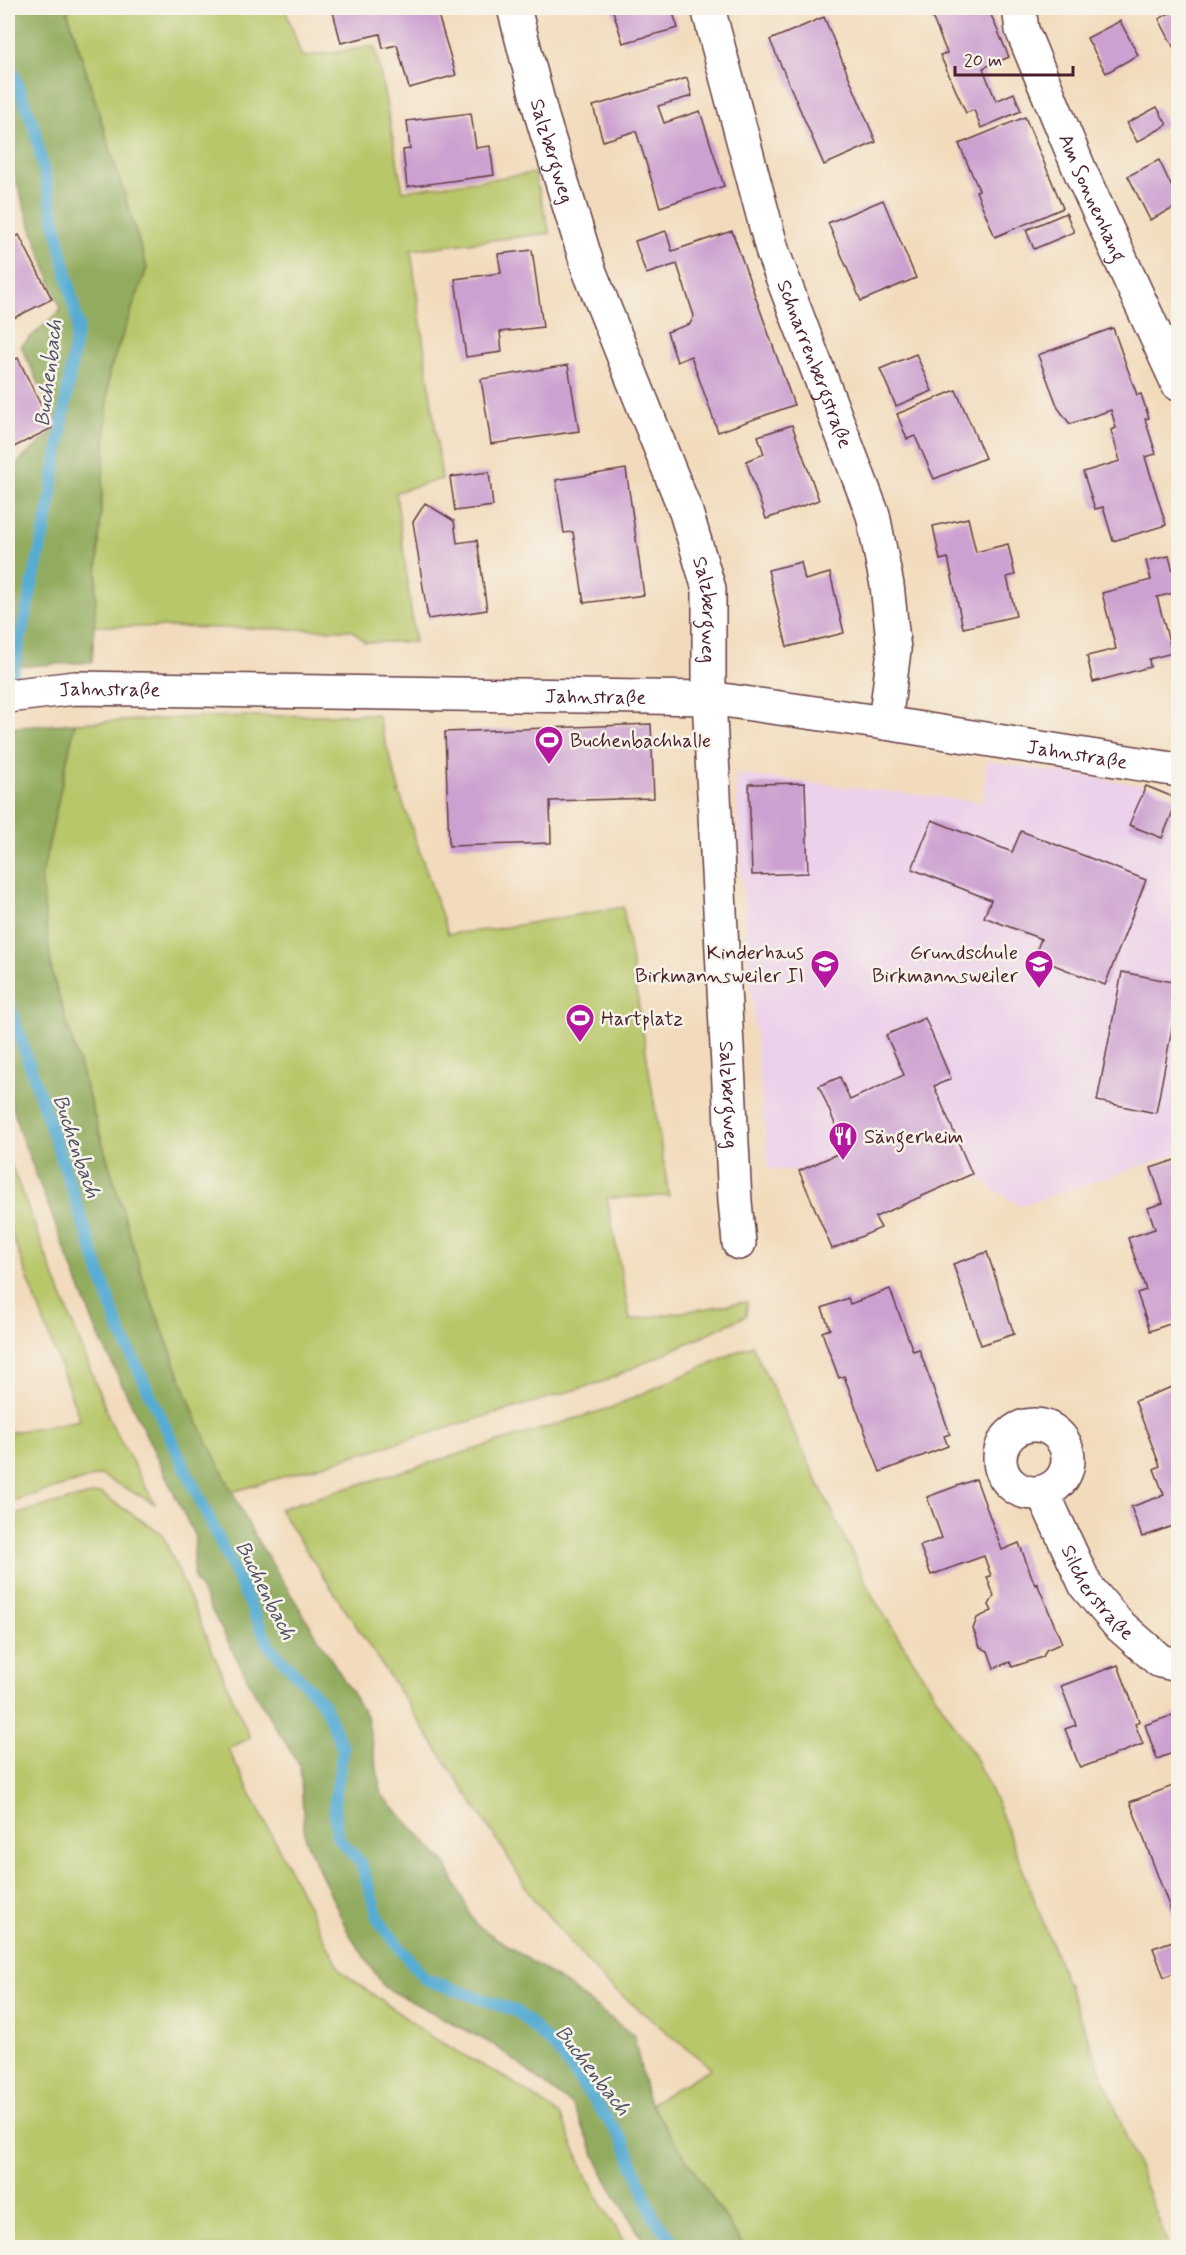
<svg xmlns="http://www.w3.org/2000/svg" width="1186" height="2255" font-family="Mynerve,sans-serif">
	<rect width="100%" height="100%" fill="#f7f3e8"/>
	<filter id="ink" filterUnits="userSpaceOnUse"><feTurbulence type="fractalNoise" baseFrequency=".0167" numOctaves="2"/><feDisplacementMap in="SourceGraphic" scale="12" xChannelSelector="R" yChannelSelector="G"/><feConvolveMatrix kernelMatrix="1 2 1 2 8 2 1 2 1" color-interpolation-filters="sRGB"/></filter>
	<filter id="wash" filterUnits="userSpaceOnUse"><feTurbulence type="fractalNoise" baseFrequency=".008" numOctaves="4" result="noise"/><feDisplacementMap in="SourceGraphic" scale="24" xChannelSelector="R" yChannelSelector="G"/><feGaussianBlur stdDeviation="1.35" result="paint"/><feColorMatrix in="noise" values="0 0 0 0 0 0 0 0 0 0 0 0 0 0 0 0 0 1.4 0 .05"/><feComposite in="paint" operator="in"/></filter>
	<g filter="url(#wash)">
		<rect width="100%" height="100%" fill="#f2dbbc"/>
		<polygon fill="#ecd1ea" points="987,761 1156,787 1178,799 1178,1154 1019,1206 972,1174 868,1220 840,1104 850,1100 840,1077 819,1086 846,1150 799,1171 768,1169 746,936 735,774 982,802"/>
		<g fill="#b8c76a" stroke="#81734a" stroke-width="1.5">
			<polygon points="76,8 285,8 302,57 375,46 403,191 534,173 550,233 411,250 442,479 396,492 415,642 365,642 352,630 94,626 109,372 147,268 67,10"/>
			<polygon points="377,714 400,792 398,793 401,797 448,934 495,929 623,907 669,1196 607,1198 630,1320 747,1302 746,1316 605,1381 232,1492 197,1421 143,1279 52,974 41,880 75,723 204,717"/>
			<polygon points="8,1157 111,1423 155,1504 101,1475 8,1502 8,1433 80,1420 8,1224"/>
			<polygon points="752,1345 874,1599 973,1754 999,1808 1169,2247 720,2247 629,2116 711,2068 604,1981 531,1896 505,1852 279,1509 610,1408"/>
			<polygon points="100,1493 162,1534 250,1738 228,1749 341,1971 433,2038 509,2080 560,2115 588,2180 627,2247 8,2247 8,1518 36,1508"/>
		</g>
		<g fill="#92ac5e" stroke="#6e6644" stroke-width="1.5">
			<polygon points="8,8 65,8 67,10 147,268 109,372 92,662 8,667 8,471 59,426 21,346 61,310 27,215 8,154"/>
			<polygon points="75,723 41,880 52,974 143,1279 197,1421 254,1535 367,1717 382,1795 446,1864 475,1924 564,1983 634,2036 647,2098 744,2247 647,2247 606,2179 573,2106 494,2045 384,1987 347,1930 305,1839 300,1766 257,1697 193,1575 195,1537 97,1332 20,1133 8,1090 8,728"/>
		</g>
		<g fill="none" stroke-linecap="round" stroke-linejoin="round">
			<g stroke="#57acd3" stroke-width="12">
				<polyline points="8,59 34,127 78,325 48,514 8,694"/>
				<polyline points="8,1001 119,1329 270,1647 323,1703 343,1749 334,1805 337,1837 361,1863 380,1923 425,1979 518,2012 558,2051 624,2142 654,2218 678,2248"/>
			</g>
		</g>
		<g id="blocks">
			<g fill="#cca0d0">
				<polygon points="332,8 436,8 456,75 409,88 397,45 383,48 380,34 341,43"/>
				<polygon points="612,8 668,8 670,13 673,13 678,28 623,43"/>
				<polygon points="940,8 988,8 1009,57 983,68 984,71 996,101 1014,93 1021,111 981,128 974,110 966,113 940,55 947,53 930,12"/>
				<polygon points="1178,8 1178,56 1159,19"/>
				<polygon points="824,17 876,142 824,165 770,40"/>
				<polygon points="1120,21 1138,55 1106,73 1087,38"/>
				<polygon points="687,78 692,96 658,106 664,123 700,111 724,186 660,207 636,131 603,141 593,106"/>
				<polygon points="1157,107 1167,125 1137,142 1127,123"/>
				<polygon points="471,113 476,148 490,146 494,175 407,187 403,150 410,149 407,121"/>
				<polygon points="1025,117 1063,208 995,237 976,191 979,190 959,144"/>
				<polygon points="1159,160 1178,200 1178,206 1150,220 1128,176"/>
				<polygon points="883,200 916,278 861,301 828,223"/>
				<polygon points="1066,213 1074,232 1034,249 1026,230"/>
				<polygon points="666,231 672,251 732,231 794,405 718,432 691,356 677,362 667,332 690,324 694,316 677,264 646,274 635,241"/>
				<polygon points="19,235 52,299 8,321 8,241"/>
				<polygon points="532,250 543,327 500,332 502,352 466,357 455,279 501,273 498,254"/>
				<polygon points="1113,328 1137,395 1141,394 1149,418 1145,419 1156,454 1145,457 1166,525 1113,541 1103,507 1095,509 1083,472 1120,461 1111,430 1116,428 1111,410 1070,424 1058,408 1038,355"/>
				<polygon points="916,354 932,391 896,406 880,369"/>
				<polygon points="18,358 52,428 8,450 8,363"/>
				<polygon points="568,365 579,431 491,444 481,379"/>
				<polygon points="956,390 985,458 934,479 915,436 907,439 897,414"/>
				<polygon points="792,425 819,500 766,519 746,461 764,454 758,436"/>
				<polygon points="626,469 644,595 584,603 573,532 564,533 556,480"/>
				<polygon points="489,472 493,506 455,511 450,477"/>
				<polygon points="425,503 454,521 457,543 477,540 487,610 428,619 413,522"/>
				<polygon points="968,518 976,552 1008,544 1015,575 1007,577 1016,616 963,628 948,558 940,560 933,526"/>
				<polygon points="1169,556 1178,592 1157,597 1172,653 1149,659 1150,667 1093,682 1087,656 1116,649 1102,593 1151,580 1146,561"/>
				<polygon points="801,562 805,580 830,573 844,633 787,647 768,570"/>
				<polygon points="651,724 654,798 550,801 551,843 449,846 445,732"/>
				<polygon points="805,783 808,873 752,875 749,784"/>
				<polygon points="1146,786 1178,799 1162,838 1129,825"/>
				<polygon points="932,820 1012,852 1021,831 1146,880 1105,985 1034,957 1041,939 984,917 991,900 912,869"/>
				<polygon points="1122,972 1178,983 1178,997 1156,1113 1097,1101"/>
				<polygon points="925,1018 951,1079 934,1086 972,1174 875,1217 881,1228 832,1249 799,1171 846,1150 819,1086 840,1077 850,1100 904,1075 886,1035"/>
				<polygon points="1178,1159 1178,1321 1150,1331 1137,1293 1146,1290 1128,1238 1155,1229 1148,1208 1163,1203 1151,1168"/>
				<polygon points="987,1252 1014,1334 981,1345 953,1264"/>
				<polygon points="890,1289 913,1351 919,1349 950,1434 944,1436 948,1446 880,1472 844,1376 839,1378 828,1349 822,1332 830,1329 822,1308 848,1298 850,1304"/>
				<polygon points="1172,1387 1176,1397 1178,1396 1178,1524 1142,1537 1131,1507 1164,1495 1154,1469 1160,1466 1135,1401"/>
				<polygon points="976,1479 1002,1550 1019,1543 1035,1585 1037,1583 1062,1643 1046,1650 1043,1657 1012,1667 1010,1662 994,1668 988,1651 980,1647 973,1629 977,1618 992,1611 989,1605 994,1596 987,1577 991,1576 984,1556 931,1575 920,1546 942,1538 927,1497"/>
				<polygon points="1118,1665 1139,1721 1135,1724 1143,1744 1080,1768 1065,1729 1076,1725 1061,1686"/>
				<polygon points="1178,1713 1178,1751 1157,1759 1145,1725"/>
				<polygon points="1178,1784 1178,1917 1174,1919 1130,1802"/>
				<polygon points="1178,1939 1178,1988 1173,1973 1164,1977 1153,1948"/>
			</g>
		</g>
	</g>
	<g filter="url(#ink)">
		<use href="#blocks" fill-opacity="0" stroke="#633b41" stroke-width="1.5"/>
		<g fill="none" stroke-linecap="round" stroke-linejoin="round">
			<g stroke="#633b41" stroke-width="36">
				<g id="minor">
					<path id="s1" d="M514 8 542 117 589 270 686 512 709 589V698L735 1201 739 1243"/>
					<path id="s2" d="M708 8 773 253 873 515 887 585 894 650 885 723"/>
					<path id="s3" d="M1019 8 1022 30 1081 173 1178 384"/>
					<path id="s4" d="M8 696 75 688 709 698 885 723 1178 770"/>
					<circle cx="1034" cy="1459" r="34"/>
					<path id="s5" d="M1043 1493 1086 1586 1118 1624 1160 1661 1178 1665"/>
				</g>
			</g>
			<use href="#minor" stroke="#fff" stroke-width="33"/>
		</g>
	</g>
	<defs>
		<g id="stadium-pin" transform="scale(1.5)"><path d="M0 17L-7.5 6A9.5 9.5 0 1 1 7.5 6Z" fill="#b5179e" stroke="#f7f3e8"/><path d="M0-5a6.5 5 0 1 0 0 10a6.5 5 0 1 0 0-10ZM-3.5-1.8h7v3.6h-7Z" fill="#fff"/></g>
		<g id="school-pin" transform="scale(1.5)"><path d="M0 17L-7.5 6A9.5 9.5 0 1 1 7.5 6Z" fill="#b5179e" stroke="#f7f3e8"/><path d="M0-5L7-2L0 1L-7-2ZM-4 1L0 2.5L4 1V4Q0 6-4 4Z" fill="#fff"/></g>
		<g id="restaurant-pin" transform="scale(1.5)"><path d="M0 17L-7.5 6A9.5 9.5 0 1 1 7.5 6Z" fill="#b5179e" stroke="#f7f3e8"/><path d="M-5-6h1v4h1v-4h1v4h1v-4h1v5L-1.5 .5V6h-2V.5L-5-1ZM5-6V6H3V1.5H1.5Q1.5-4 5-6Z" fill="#fff"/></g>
	</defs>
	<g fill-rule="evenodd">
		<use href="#stadium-pin" x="549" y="740"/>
		<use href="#school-pin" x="825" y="964"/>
		<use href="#school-pin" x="1039" y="964"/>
		<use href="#stadium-pin" x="580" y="1018"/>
		<use href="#restaurant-pin" x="843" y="1136"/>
	</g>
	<g text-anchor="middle" stroke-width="5" stroke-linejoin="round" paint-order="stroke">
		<g font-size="20" fill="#4a1f2b" stroke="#f7f3e8">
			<text dy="7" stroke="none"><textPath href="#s1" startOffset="148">Salzbergweg</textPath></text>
			<text dy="7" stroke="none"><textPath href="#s3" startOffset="204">Am Sonnenhang</textPath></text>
			<text dy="7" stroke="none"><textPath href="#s2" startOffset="372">Schnarrenbergstraße</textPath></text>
			<text dy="7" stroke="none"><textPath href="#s1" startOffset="634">Salzbergweg</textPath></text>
			<text dy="7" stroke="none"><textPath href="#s4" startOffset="102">Jahnstraße</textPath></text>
			<text dy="7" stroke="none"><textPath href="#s4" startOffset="588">Jahnstraße</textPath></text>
			<text dy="7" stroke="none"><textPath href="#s4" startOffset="1074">Jahnstraße</textPath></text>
			<text dy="7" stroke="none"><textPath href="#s1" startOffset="1120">Salzbergweg</textPath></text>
			<text dy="7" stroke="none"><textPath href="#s5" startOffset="114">Silcherstraße</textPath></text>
		</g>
		<g font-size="20" fill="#4a1f2b" stroke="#f7f3e8" text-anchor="start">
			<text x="570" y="747">Buchenbachhalle</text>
			<text x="804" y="959" text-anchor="end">Kinderhaus<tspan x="804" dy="23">Birkmannsweiler II</tspan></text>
			<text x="1018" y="959" text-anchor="end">Grundschule<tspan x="1018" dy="23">Birkmannsweiler</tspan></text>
			<text x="601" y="1025">Hartplatz</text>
			<text x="864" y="1143">Sängerheim</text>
		</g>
		<g font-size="21" font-style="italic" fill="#4f5066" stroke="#f7f3e8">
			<text transform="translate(48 373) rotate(-83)" y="7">Buchenbach</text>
			<text transform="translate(77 1146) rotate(71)" y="7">Buchenbach</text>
			<text transform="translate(266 1590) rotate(63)" y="7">Buchenbach</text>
			<text transform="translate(593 2070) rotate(52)" y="7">Buchenbach</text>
		</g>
	</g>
	<rect width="1186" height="2255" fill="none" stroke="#f7f3e8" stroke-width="30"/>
	<path d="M955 66v9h118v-9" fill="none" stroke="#4a1f2b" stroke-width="3"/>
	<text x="964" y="66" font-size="18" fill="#4a1f2b" stroke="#f7f3e8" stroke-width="4.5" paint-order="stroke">20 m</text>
</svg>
